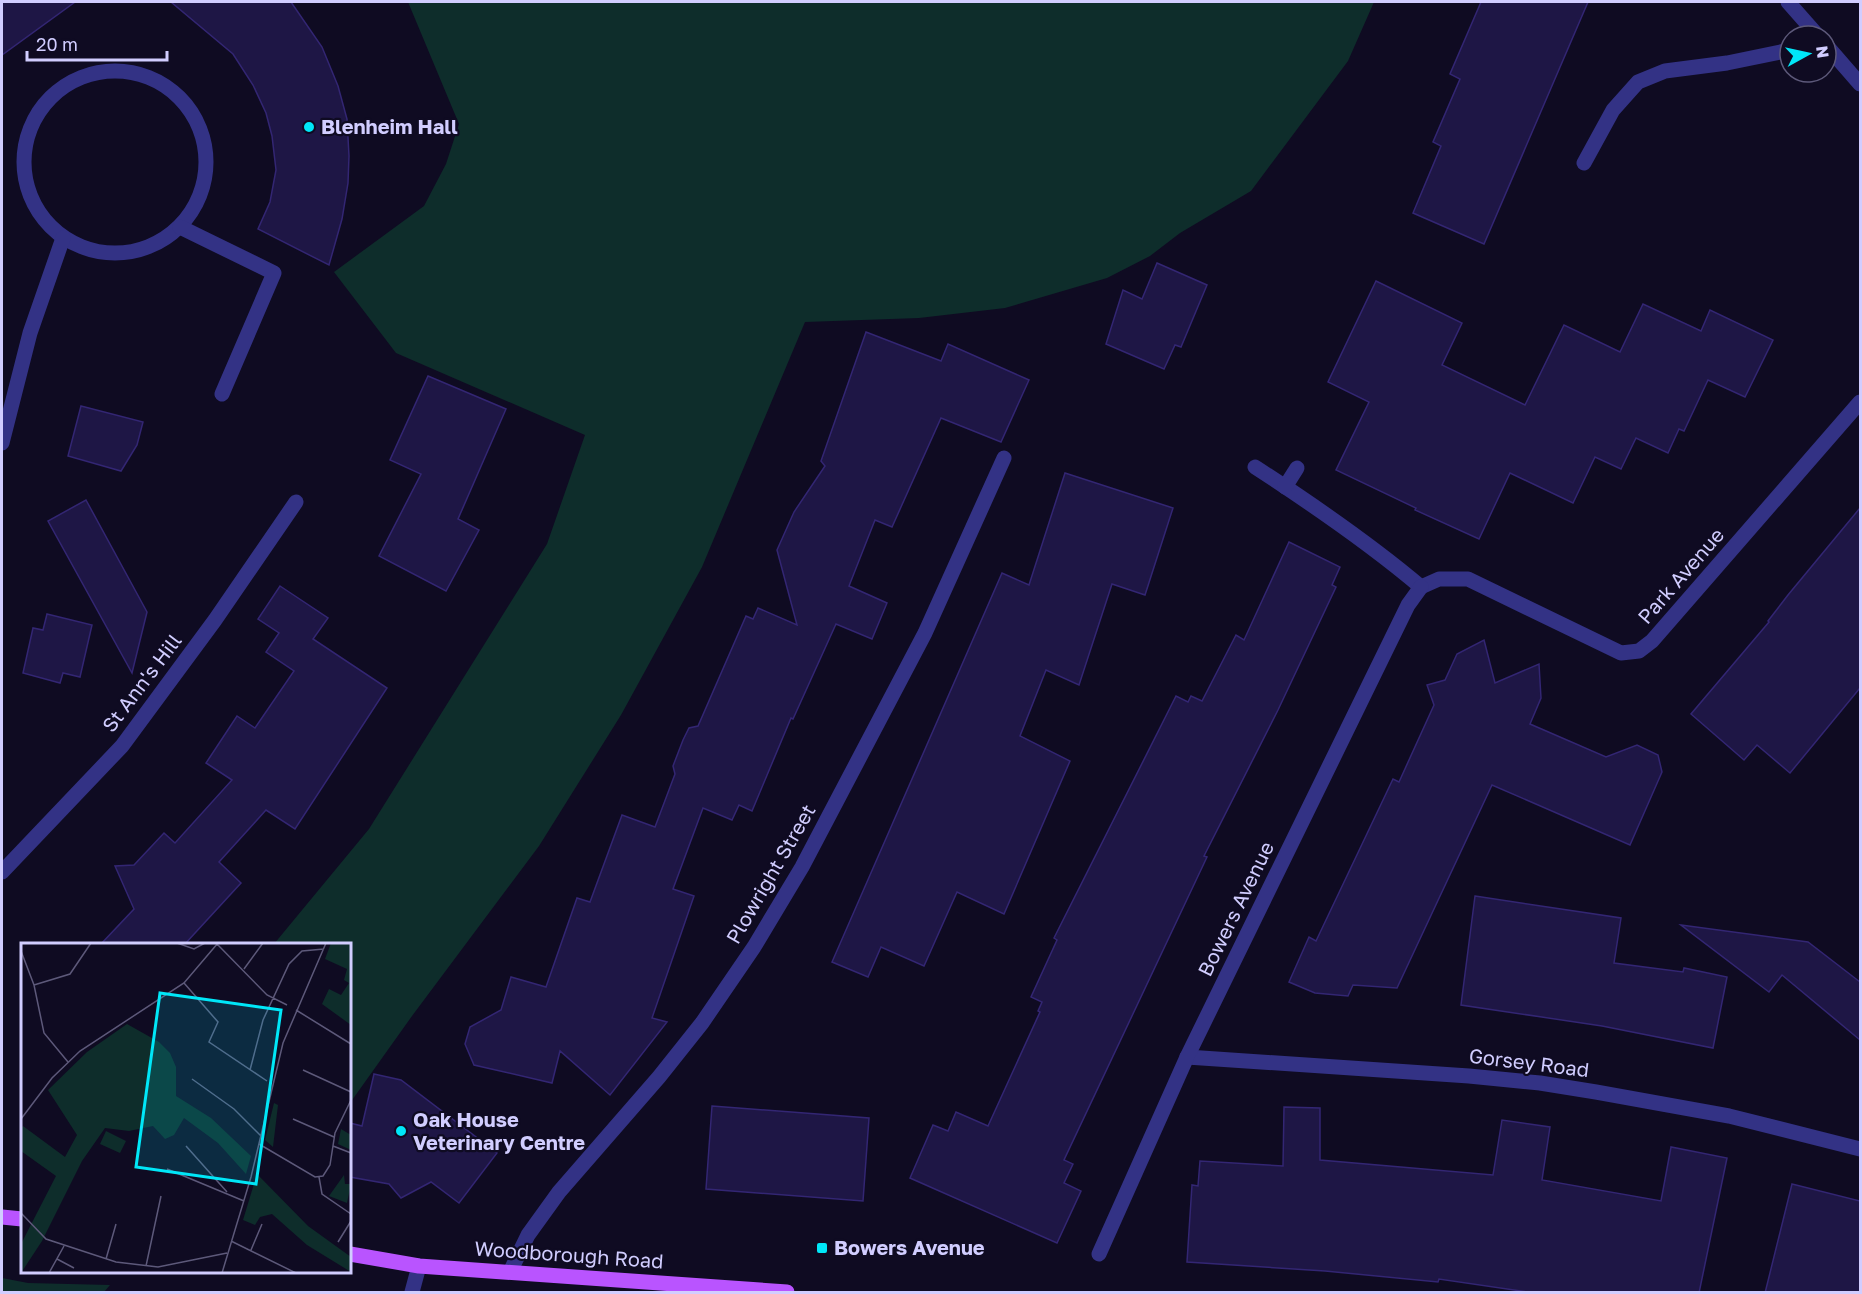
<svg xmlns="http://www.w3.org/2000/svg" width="1862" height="1294" font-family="'Golos Text',sans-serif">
	<rect width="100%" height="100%" fill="#0f0b22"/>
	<g fill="#0e2d2b">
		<polygon points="408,2 1374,2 1348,61 1251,191 1180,233 1150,256 1107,278 1005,308 919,318 805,322 702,567 621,715 539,846 412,1016 350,1103 350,944 274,944 369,829 547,544 585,435 396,353 334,272 424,206 446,164 459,124"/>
		<polygon points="2,1278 28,1283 110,1285 104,1292 2,1292"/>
	</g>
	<g fill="#1e1645" stroke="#332673" stroke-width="1.5">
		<polygon points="2,2 75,2 2,55"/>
		<polygon points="171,2 291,2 322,47 338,86 347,119 349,156 348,183 342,219 329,265 258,229 270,202 276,170 272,136 266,113 253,85 233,54"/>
		<polygon points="1481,2 1588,2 1484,244 1413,213 1441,146 1433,142 1460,79 1450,74"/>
		<polygon points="1157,263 1207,285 1181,347 1175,345 1164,369 1106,344 1123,290 1142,299"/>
		<polygon points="1376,281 1462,323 1442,365 1525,405 1564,325 1620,352 1643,304 1701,331 1710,310 1773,340 1745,397 1708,380 1684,431 1679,429 1668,453 1636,438 1621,469 1595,457 1573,503 1510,473 1479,539 1415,510 1416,508 1336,470 1369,402 1328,382"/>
		<polygon points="866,332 941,361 948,344 1029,380 1001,442 941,418 892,527 875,520 849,586 887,603 872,639 836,624 793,719 791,718 752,811 739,805 732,820 703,808 673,889 694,896 652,1018 667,1022 610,1095 560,1051 552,1083 474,1065 465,1044 470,1027 501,1010 511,977 546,987 577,898 590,902 622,815 655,827 675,774 673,766 683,740 689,728 698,726 746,616 753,619 758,608 797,625 777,550 794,512 825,466 821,461"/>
		<polygon points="428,376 506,409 458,519 479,530 446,591 379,556 421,474 390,460"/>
		<polygon points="81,406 143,422 137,445 121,471 68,456"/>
		<polygon points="1065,473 1173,508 1145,595 1112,584 1079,685 1046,670 1020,736 1070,761 1004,914 957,892 924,966 881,947 868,977 832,962 1002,573 1029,585"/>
		<polygon points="86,500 147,612 132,673 48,521"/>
		<polygon points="1860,508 1860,688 1790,773 1757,745 1744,760 1691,714 1769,622 1768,621 1788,595"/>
		<polygon points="1289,542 1340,567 1332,585 1336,587 1278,710 1204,856 1207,857 1064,1160 1073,1164 1064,1183 1081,1191 1057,1243 910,1178 933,1125 948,1131 956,1112 988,1126 1040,1012 1038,1011 1042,1002 1031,997 1057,940 1054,938 1176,696 1188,702 1191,696 1202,701 1236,635 1244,640"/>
		<polygon points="280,586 328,618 313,639 387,688 295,829 266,810 219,862 241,883 184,945 100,945 134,909 115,866 134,865 164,833 175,843 232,780 206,763 237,716 255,728 294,671 266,652 279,633 258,619"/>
		<polygon points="47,614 92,625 80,677 63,673 60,683 23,673 33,628 43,630"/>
		<polygon points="1484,640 1495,683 1539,664 1541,698 1530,724 1606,757 1637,745 1658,755 1662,772 1630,845 1492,785 1397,988 1353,985 1348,996 1315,993 1289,982 1309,937 1316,941 1393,779 1399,782 1434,705 1427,685 1445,680 1457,654"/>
		<polygon points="1475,896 1621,918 1614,963 1683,972 1684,968 1727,977 1713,1048 1602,1026 1461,1005"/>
		<polygon points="1681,925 1808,942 1860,982 1860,1040 1782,975 1769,992"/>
		<polygon points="374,1074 401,1080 497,1153 459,1203 431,1182 401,1198 389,1184 350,1177 350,1123 362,1126"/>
		<polygon points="712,1106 869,1118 863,1201 706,1189"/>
		<polygon points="1284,1107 1320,1108 1320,1160 1493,1175 1502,1120 1550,1127 1542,1180 1661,1201 1671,1147 1727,1158 1699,1293 1534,1293 1439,1279 1438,1282 1325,1271 1187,1262 1192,1185 1198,1186 1200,1161 1283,1166"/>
		<polygon points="1792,1184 1860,1201 1860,1293 1765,1293"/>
	</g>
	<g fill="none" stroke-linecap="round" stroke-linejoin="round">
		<g stroke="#333285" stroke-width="15">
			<polyline points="1788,2 1818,36"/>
			<polyline points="1826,45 1860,84"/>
			<circle cx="115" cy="162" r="91"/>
			<polyline points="1584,163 1613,110 1638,82 1665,71 1727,63 1790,50"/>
			<polyline points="180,227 274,273 222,394"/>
			<polyline points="2,443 30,333 63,238"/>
			<path d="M1255 467C1312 504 1369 543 1421 587"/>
			<polyline points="1285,487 1297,468"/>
			<polyline points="1421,587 1439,579 1468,579 1621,653 1639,651 1652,641 1860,402"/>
			<polyline points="2,872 122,746 215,620 296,502"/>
			<polyline points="1187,1057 1469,1076 1540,1083 1596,1092 1729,1116 1860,1149"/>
			<polyline points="1099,1254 1187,1057 1408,605 1421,587"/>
			<polyline points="510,1272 528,1235 559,1192 659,1077 702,1023 754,947 802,867 925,633 1004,458"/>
			<polyline points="412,1292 419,1266"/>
		</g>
		<g stroke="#b954ff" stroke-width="15">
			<polyline points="2,1217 22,1219"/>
			<polyline points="350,1254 419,1266 787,1292"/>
		</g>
	</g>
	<g fill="#00e7f8" stroke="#0f0b22" stroke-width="2">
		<circle cx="309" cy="127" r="6"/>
		<circle cx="401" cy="1131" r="6"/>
		<rect x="816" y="1242" width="12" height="12" rx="3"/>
	</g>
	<g text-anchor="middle" stroke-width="4.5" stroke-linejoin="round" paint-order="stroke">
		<g font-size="20" font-weight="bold" fill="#d1cdff" stroke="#0f0b22" text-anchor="start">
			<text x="321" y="134">Blenheim Hall</text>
			<text x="413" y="1127">Oak House<tspan x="413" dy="23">Veterinary Centre</tspan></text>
			<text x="834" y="1255">Bowers Avenue</text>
		</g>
		<g font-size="20" fill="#d1cdff" stroke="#0f0b22">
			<text transform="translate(1681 576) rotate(-49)" y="7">Park Avenue</text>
			<text transform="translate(142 683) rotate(-53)" y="7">St Ann's Hill</text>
			<text transform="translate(771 874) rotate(-60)" y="7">Plowright Street</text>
			<text transform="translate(1236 909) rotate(-64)" y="7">Bowers Avenue</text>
			<text transform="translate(1529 1063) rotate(7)" y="7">Gorsey Road</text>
			<text transform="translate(569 1255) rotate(4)" y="7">Woodborough Road</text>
		</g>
	</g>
	<g transform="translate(21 943)">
		<rect width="330" height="330" fill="#0f0b22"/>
		<path d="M310 0H330V82L301 61 308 46 320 52 328 40 323 37 326 26 304 16ZM106 81 138 99 149 110 155 124V153L190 175 230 213 225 231 197 200 163 175 153 192 144 196 132 183 108 188 84 185 61 218 21 298 0 330V301L35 233 0 208V185L2 183 44 214 56 192 27 147 66 109ZM253 160 257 162 252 204 244 197ZM320 186 330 192V207L317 201ZM85 188 105 198 99 210 79 201ZM236 231 287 283 330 314V329L286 302 251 271 239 274 234 282 222 277ZM323 232 324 241H330L326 260 308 253Z" fill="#0e2d2b"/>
		<path fill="none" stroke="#5d597a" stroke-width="1.5" d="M156 0 173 6 184 0M196 1 246 52 266 62M0 8 13 42 23 90 47 119M223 26 242 0M163 40 197 79 188 99 246 138M13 42 49 31 70 0M275 67 330 101M229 127 242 77 268 21 281 8 303 6M282 127 330 149M171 136 213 166 240 193M0 176 31 135 59 108 163 40 197 0M272 176 313 194M238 201 294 234 302 233 309 222 314 190 330 157M165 203 206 249M312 203 330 210M146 226 223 258M298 234 301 251 330 271M0 270 25 296 95 319 137 324 206 310M210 298 275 330M317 299 330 278M230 307 241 281M36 316 53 325M85 316 95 281M125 323 140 253M28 330 43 303M201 330 230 234 262 100 305 0"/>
		<path fill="#00e7f8" fill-opacity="0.15" stroke="#00e7f8" stroke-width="3" d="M139 50 260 67 235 241 115 224Z"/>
		<rect width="330" height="330" fill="none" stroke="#d1cdff" stroke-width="3"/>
	</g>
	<rect width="1862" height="1294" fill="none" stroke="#d1cdff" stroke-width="6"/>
	<g transform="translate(1808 54) rotate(82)"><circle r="28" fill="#0f0b22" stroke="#5d597a" stroke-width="1.5"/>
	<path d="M0-4.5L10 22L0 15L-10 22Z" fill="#00e7f8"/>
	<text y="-9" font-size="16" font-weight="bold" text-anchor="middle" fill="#d1cdff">N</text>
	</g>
	<path d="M27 51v9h140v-9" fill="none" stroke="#d1cdff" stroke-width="3"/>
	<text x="36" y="51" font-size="18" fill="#d1cdff" stroke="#0f0b22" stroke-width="4.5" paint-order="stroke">20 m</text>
</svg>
